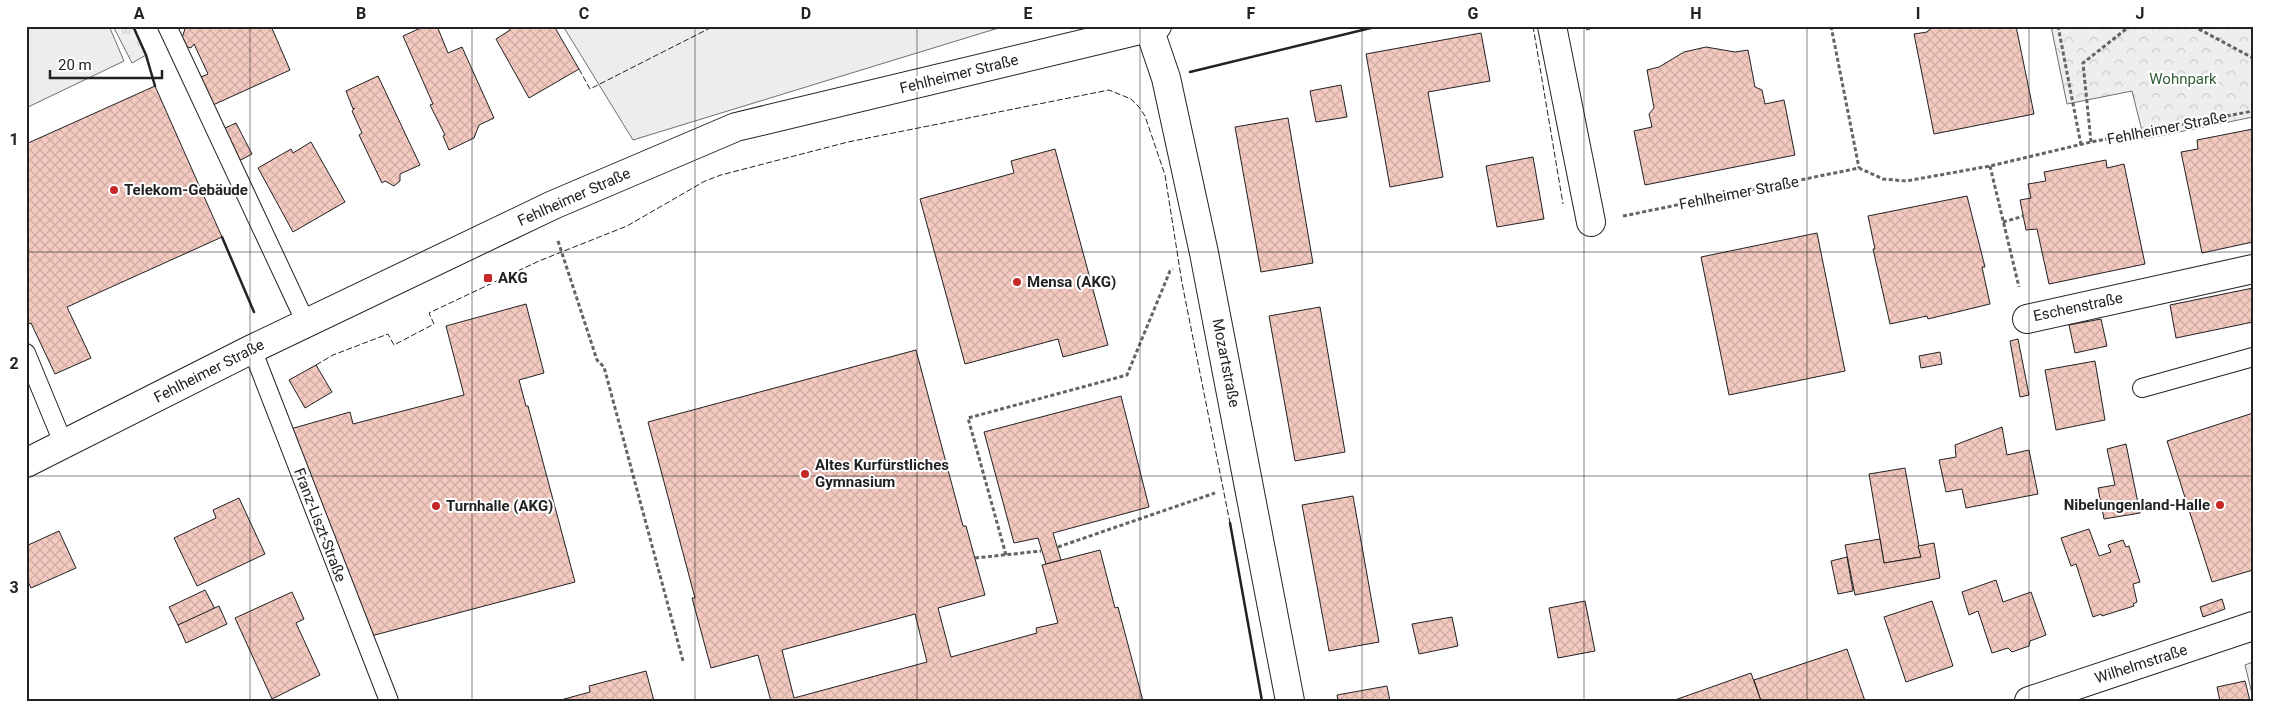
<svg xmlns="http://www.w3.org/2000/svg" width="2279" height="727" font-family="Roboto,sans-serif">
	<defs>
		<pattern id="grass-tufts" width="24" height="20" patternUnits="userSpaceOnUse" patternTransform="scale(1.25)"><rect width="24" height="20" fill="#eee"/><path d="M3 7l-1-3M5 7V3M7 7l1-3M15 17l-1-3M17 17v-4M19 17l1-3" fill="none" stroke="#ccc"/></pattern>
		<pattern id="park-crowns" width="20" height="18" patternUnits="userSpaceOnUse" patternTransform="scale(1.25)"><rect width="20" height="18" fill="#eee"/><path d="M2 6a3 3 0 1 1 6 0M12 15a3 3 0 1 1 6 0" fill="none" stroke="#ccc"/></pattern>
		<pattern id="building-cross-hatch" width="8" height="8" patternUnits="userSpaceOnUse" patternTransform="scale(1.25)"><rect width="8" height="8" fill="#f3c9c0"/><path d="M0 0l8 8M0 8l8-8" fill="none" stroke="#d0aca5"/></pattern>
	</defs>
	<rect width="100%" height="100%" fill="#fff"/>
	<polygon fill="url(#grass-tufts)" stroke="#6f6f6f" points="113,26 133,26 146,55 132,63"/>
	<polygon fill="url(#park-crowns)" stroke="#6f6f6f" points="2051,26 2253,26 2253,117 2144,139 2132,91 2067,104"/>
	<g fill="#ededed" stroke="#6f6f6f">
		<polygon points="26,26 109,26 124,61 26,108"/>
		<polygon points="563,26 1005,26 633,140"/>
		<polygon points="2253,662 2253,698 2245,665"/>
	</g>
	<g fill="url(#building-cross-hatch)" stroke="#222" fill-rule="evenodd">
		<polygon points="186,26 271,26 290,70 213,105 201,77 208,74 194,44 191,48 180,44"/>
		<polygon points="425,26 437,26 448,53 462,47 494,118 479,125 474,138 449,150 443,136 445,135 430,105 433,104 403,36"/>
		<polygon points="507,26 554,26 579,69 529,98 496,39 510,30"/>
		<polygon points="2016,26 2034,114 1934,134 1914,34 1927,32 1933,26"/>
		<polygon points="1481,33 1490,81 1428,92 1443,177 1390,187 1366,54"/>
		<polygon points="1706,47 1735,52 1748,50 1755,87 1762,90 1765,104 1784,100 1795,155 1645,185 1634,131 1652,127 1649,114 1654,108 1647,70 1659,67 1684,52"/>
		<polygon points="378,76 420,165 400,174 400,181 394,186 385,181 382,183 359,135 362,133 352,111 355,108 353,109 346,91"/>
		<polygon points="1341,85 1347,117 1316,122 1310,91"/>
		<polygon points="155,86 222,237 67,307 91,358 55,374 31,323 26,325 26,144"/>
		<polygon points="1288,118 1313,263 1261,272 1235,127"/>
		<polygon points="236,123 252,154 237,162 221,130"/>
		<polygon points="2253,129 2253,242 2202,253 2181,152 2198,149 2197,140"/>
		<polygon points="311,142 345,202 293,232 258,168 291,149 293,153"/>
		<polygon points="1055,149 1108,345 1063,357 1058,339 965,364 920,199 1014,173 1011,161"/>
		<polygon points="1533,157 1544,219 1497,227 1486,166"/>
		<polygon points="2106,160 2107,168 2124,164 2145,264 2049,284 2037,229 2026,230 2020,200 2031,198 2028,184 2046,181 2044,172"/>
		<polygon points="1967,196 1985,267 1982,267 1990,304 1928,319 1927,316 1890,324 1873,249 1875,249 1868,216"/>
		<polygon points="1817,233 1845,371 1729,395 1701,257"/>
		<polygon points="2253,288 2253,322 2176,338 2170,305"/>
		<polygon points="526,304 544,373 519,380 526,406 528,406 575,582 371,636 287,430 350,412 353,424 464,395 446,326"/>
		<polygon points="1320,307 1345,452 1295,461 1269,316"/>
		<polygon points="2101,319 2107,346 2075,353 2069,325"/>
		<polygon points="2018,339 2029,395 2020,397 2010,341"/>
		<path d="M916 350 963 526H966L985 595 938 608 951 657 1037 633 1036 628 1058 623 1042 565 1100 550 1115 608 1118 607 1143 701H771L758 655 711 668 692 598H695L648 422ZM915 614 927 662 794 698 782 650Z"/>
		<polygon points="1940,352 1942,364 1921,368 1919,356"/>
		<polygon points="2095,361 2105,420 2056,430 2045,370"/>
		<polygon points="316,365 332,392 305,408 289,380"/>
		<polygon points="1121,396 1149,507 1053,533 1061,560 1046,564 1038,538 1014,543 984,432"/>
		<polygon points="2253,413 2253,570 2212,582 2167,441"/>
		<polygon points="2002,427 2007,455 2029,450 2038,494 1966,508 1962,489 1946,492 1939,460 1956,457 1955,445"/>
		<polygon points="2126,444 2140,513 2104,519 2098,488 2115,485 2107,449"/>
		<polygon points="1905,468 1921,557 1884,563 1869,474"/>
		<polygon points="1353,496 1379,642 1329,651 1302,505"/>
		<polygon points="239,498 265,554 197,586 174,538 216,518 213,510"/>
		<polygon points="2089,529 2099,556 2111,552 2108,545 2123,540 2126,547 2129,546 2140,582 2133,584 2137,602 2133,604 2134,606 2102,616 2101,614 2093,617 2076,564 2071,566 2061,538"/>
		<polygon points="59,531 76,568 31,588 26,577 26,546"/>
		<polygon points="1880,539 1884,563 1921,557 1918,546 1934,543 1940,578 1855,595 1845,545"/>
		<polygon points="1847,557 1853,591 1838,594 1831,561"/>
		<polygon points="1996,580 2003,602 2031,592 2046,635 2030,641 2029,646 2012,652 2008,648 1992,653 1978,611 1969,615 1962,592"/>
		<polygon points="205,590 215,609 178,625 169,607"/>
		<polygon points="292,592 304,619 296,623 320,675 272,699 235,618"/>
		<polygon points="2222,599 2225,609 2203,617 2200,607"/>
		<polygon points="1585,601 1595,651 1558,658 1549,608"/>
		<polygon points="1932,601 1953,666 1906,682 1884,617"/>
		<polygon points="219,606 227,624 186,643 178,625"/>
		<polygon points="1452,617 1458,646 1419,654 1412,624"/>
		<polygon points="1847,649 1865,701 1761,701 1754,680"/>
		<polygon points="646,671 654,701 557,701 590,692 589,686"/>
		<polygon points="1751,673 1761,701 1672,701"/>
		<polygon points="2245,681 2250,701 2220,701 2217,687"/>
		<polygon points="1387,686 1390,701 1338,701 1337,695"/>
	</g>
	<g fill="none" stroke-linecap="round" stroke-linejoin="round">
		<g stroke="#222" stroke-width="20">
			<g id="service">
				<polyline points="167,26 306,323"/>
				<polyline points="252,349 389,701"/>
				<polyline points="26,353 64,445"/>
				<polyline points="2142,388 2253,357"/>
			</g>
		</g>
		<g stroke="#222" stroke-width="30">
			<g id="minor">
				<polyline points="1552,26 1591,222"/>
				<polyline points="1149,28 1166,78 1204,253 1290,701"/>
				<polyline points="2027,319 2253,269"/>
				<polyline points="26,463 252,349 553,205 736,127 1157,26"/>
				<polyline points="2029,701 2253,626"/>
			</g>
		</g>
		<g stroke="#646464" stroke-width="3" stroke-dasharray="4 2.5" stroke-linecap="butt">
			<polyline points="1831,26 1859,168"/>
			<polyline points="2058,26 2081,145"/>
			<polyline points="2193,26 2253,58"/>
			<polyline points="1586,29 1600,26"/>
			<polyline points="2091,142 2083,63 2130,26"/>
			<polyline points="1990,166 2019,287"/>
			<polyline points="1623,216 1859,168 1883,179 1906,181 1990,166 2091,142 2253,111"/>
			<polyline points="2003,222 2024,216"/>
			<polyline points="558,241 597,360 604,367 683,661"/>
			<polyline points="1058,547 1215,493"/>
			<polyline points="1006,555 968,418 1127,375 1170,271 1173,269"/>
			<polyline points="975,558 1041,551"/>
		</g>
		<use href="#service" stroke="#fff" stroke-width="18"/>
		<use href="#minor" stroke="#fff" stroke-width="28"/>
		<g stroke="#222" stroke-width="1" stroke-dasharray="6 2.5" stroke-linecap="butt">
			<polyline points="1533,26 1563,204"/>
			<polyline points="579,69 590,89 714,26"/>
			<polyline points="316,365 333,355 388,334 394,345 434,324 429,313 539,261 627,226 705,181 721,175 848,142 1109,90 1131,99 1139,107 1145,116 1165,175 1182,283 1230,523"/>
		</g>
		<g stroke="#222" stroke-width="2.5">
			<polyline points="133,26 146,55 155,86"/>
			<polyline points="1190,72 1379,26"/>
			<polyline points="222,237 254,312"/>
			<polyline points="1230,523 1262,701"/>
		</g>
	</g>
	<path fill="none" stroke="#222" stroke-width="1" stroke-opacity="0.55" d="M250 26V701M472 26V701M695 26V701M917 26V701M1140 26V701M1362 26V701M1584 26V701M1807 26V701M2029 26V701M26 252H2253M26 476H2253"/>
	<g fill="#c62828" stroke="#fff" stroke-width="2">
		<circle cx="114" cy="190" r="5"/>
		<rect x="483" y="273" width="10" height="10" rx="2.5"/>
		<circle cx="1017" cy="282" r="5"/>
		<circle cx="805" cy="474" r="5"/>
		<circle cx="2220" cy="505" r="5"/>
		<circle cx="436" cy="506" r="5"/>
	</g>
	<g text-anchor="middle" stroke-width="4" stroke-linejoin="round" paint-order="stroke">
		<g font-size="15" fill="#222" stroke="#fff">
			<text transform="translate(959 74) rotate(-14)" y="5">Fehlheimer Straße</text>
			<text transform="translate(2167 128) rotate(-11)" y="5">Fehlheimer Straße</text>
			<text transform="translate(1739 193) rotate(-11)" y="5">Fehlheimer Straße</text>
			<text transform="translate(574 197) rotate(-24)" y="5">Fehlheimer Straße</text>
			<text transform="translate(2078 307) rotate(-12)" y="5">Eschenstraße</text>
			<text transform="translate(1226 363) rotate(79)" y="5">Mozartstraße</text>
			<text transform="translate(209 371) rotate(-27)" y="5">Fehlheimer Straße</text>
			<text transform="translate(320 525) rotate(69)" y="5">Franz-Liszt-Straße</text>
			<text transform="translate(2141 664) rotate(-18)" y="5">Wilhelmstraße</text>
		</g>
		<g font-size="15" fill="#2f5e38" stroke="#fff">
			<text x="2183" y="84">Wohnpark</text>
		</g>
		<g font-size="15" font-weight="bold" fill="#222" stroke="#fff" text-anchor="start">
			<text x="124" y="195">Telekom-Gebäude</text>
			<text x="498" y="283">AKG</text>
			<text x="1027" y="287">Mensa (AKG)</text>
			<text x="815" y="470">Altes Kurfürstliches<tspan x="815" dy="17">Gymnasium</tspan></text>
			<text x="2210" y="510" text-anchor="end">Nibelungenland-Halle</text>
			<text x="446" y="511">Turnhalle (AKG)</text>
		</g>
	</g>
	<rect width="2279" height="727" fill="none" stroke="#ffffff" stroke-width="55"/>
	<path d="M50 70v8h112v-8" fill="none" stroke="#222222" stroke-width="2.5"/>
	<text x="58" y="70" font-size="15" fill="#222222" stroke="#ffffff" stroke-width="4" paint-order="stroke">20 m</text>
	<rect x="28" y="28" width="2224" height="672" fill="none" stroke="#222" stroke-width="2"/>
	<g font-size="16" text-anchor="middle" font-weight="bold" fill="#222">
		<text x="139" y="19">A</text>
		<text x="361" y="19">B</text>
		<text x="584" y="19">C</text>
		<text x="806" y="19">D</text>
		<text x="1028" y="19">E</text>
		<text x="1251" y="19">F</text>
		<text x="1473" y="19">G</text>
		<text x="1696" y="19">H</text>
		<text x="1918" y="19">I</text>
		<text x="2140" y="19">J</text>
		<text x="14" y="145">1</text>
		<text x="14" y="369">2</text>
		<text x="14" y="593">3</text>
	</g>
</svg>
